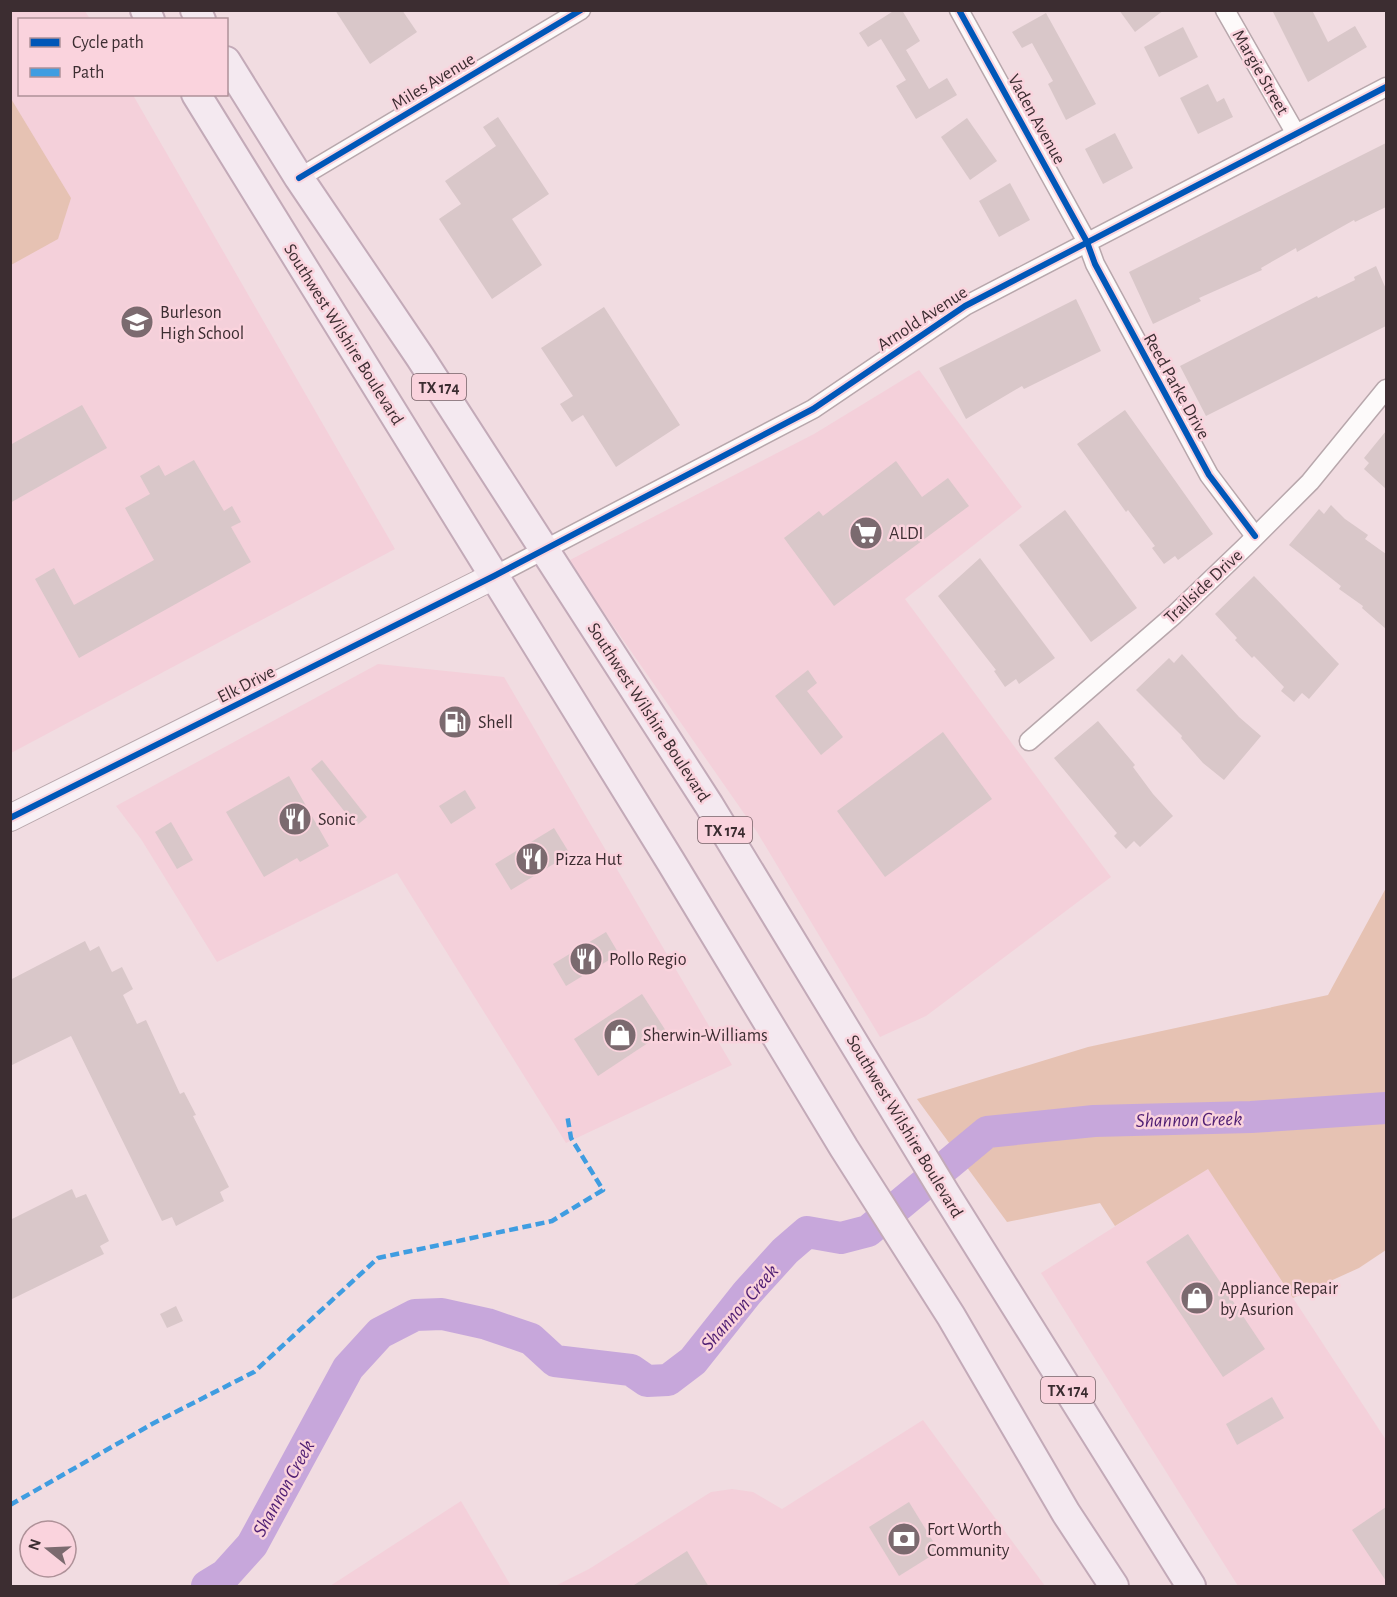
<svg xmlns="http://www.w3.org/2000/svg" width="1397" height="1597" font-family="'Alegreya Sans',sans-serif">
	<rect width="100%" height="100%" fill="#f1dce1"/>
	<g fill="#f4d0da">
		<polygon points="11,11 85,11 90,19 20,20 20,94 133,95 395,549 11,753"/>
		<polygon points="919,370 1022,507 905,599 1111,877 926,1016 880,1037 757,832 568,561 814,434"/>
		<polygon points="378,664 504,677 732,1065 566,1143 397,873 217,962 141,839 116,806"/>
		<polygon points="1208,1168 1386,1440 1386,1586 1238,1586 1041,1273"/>
		<polygon points="923,1420 1045,1586 555,1586 589,1569 711,1492 732,1489 753,1492 782,1509"/>
		<polygon points="461,1501 511,1586 330,1586"/>
	</g>
	<g fill="#e6c2b3">
		<polygon points="10,97 71,198 58,239 11,265"/>
		<polygon points="1386,888 1386,1250 1359,1268 1293,1298 1208,1169 1115,1226 1100,1203 1007,1222 917,1099 1088,1047 1328,995"/>
	</g>
	<g fill="none" stroke-linecap="round" stroke-linejoin="round">
		<polyline stroke="#c7a7db" stroke-width="32" points="207,1586 225,1575 252,1545 348,1368 380,1333 415,1315 442,1314 487,1324 531,1339 555,1361 631,1370 647,1381 668,1380 693,1361 747,1293 785,1251 807,1232 841,1238 868,1231 987,1132 1094,1121 1251,1117 1386,1108"/>
	</g>
	<g fill="#d9c7c9">
		<polygon points="335,10 402,10 417,32 370,64"/>
		<polygon points="895,10 902,10 920,41 906,50 929,89 947,78 957,95 916,119 896,86 906,80 881,39 868,47 859,33"/>
		<polygon points="1119,10 1164,10 1135,32"/>
		<polygon points="1272,10 1312,10 1328,42 1355,26 1367,47 1308,82"/>
		<polygon points="1046,13 1096,104 1066,120 1048,84 1053,81 1032,43 1022,48 1012,32"/>
		<polygon points="1183,27 1198,57 1159,77 1144,47"/>
		<polygon points="1208,84 1217,102 1224,98 1233,117 1198,134 1180,98"/>
		<polygon points="498,117 549,194 512,219 542,265 492,299 439,219 461,204 445,181 496,146 483,127"/>
		<polygon points="967,118 997,161 970,180 941,137"/>
		<polygon points="1115,133 1133,168 1103,184 1085,149"/>
		<polygon points="1386,143 1386,207 1355,222 1354,220 1297,252 1296,248 1261,268 1262,270 1199,298 1201,301 1153,324 1129,272"/>
		<polygon points="1010,183 1030,220 999,237 979,201"/>
		<polygon points="1376,266 1386,289 1386,326 1206,416 1180,366 1317,296 1318,298 1355,280 1354,277"/>
		<polygon points="1076,299 1101,351 1024,389 1022,386 966,419 939,368"/>
		<polygon points="604,307 680,425 616,467 583,415 572,422 560,404 573,396 541,348"/>
		<polygon points="82,405 107,448 10,503 10,445"/>
		<polygon points="1125,410 1213,534 1178,560 1175,556 1164,564 1152,548 1155,546 1128,510 1126,512 1077,444"/>
		<polygon points="1386,431 1386,489 1364,469 1369,463 1364,458"/>
		<polygon points="194,460 224,511 232,506 241,522 231,527 251,562 79,658 35,579 54,568 74,605 154,560 125,508 150,494 140,476 159,465 165,476"/>
		<polygon points="896,461 922,497 948,478 969,506 834,606 784,538 819,511 823,516"/>
		<polygon points="1331,505 1345,519 1368,535 1365,539 1386,554 1386,629 1362,608 1363,606 1339,589 1341,586 1289,545 1319,509 1324,514"/>
		<polygon points="1065,510 1137,608 1091,642 1019,545"/>
		<polygon points="980,558 1055,658 1019,684 1016,679 1005,687 994,671 996,670 938,596"/>
		<polygon points="1254,576 1339,664 1309,699 1302,693 1294,702 1281,691 1284,687 1254,656 1252,658 1235,640 1237,638 1215,614"/>
		<polygon points="1182,654 1239,717 1261,736 1224,780 1203,763 1181,738 1182,736 1136,690 1169,658 1174,663"/>
		<polygon points="808,670 817,683 807,691 843,737 821,755 775,696"/>
		<polygon points="1098,721 1135,765 1133,767 1153,794 1173,816 1140,847 1134,841 1126,849 1114,836 1117,833 1054,758"/>
		<polygon points="943,732 992,799 885,877 837,811"/>
		<polygon points="322,760 367,817 356,826 311,769"/>
		<polygon points="289,776 329,846 300,862 297,858 264,877 226,812"/>
		<polygon points="465,790 476,808 451,824 439,806"/>
		<polygon points="171,822 193,860 177,869 155,832"/>
		<polygon points="554,828 570,854 511,890 495,864"/>
		<polygon points="606,932 619,954 566,986 553,964"/>
		<polygon points="85,941 90,951 99,946 112,972 122,967 133,989 123,995 137,1024 146,1020 180,1094 184,1092 196,1115 193,1116 229,1187 220,1192 224,1201 176,1226 172,1217 162,1221 71,1036 10,1066 10,980"/>
		<polygon points="642,994 666,1031 598,1076 574,1039"/>
		<polygon points="72,1189 76,1198 86,1194 109,1241 100,1246 104,1254 10,1300 10,1220"/>
		<polygon points="1188,1234 1265,1349 1223,1377 1146,1262"/>
		<polygon points="176,1306 183,1321 167,1328 160,1314"/>
		<polygon points="1272,1397 1284,1418 1237,1445 1226,1424"/>
		<polygon points="909,1502 939,1551 899,1576 869,1527"/>
		<polygon points="1386,1507 1386,1581 1352,1530"/>
		<polygon points="687,1551 709,1587 631,1587"/>
	</g>
	<g fill="none" stroke-linecap="round" stroke-linejoin="round">
		<g stroke="#b8a7ac" stroke-width="21">
			<g id="street">
				<polyline points="959,10 1087,242 1095,264 1209,475 1255,536"/>
				<polyline points="1225,10 1296,134"/>
				<polyline points="299,178 581,10"/>
				<polyline points="494,576 813,409 965,306 1386,87"/>
				<polyline points="1029,741 1174,615 1245,547 1310,482 1386,389"/>
			</g>
		</g>
		<g stroke="#b8a7ac" stroke-width="28">
			<polyline id="secondary" points="10,818 494,576"/>
		</g>
		<g stroke="#c3aab8" stroke-width="32">
			<g id="primary">
				<polyline points="145,10 150,20"/>
				<polyline points="195,10 201,20"/>
				<polyline points="226,61 299,178 420,357 709,805 945,1193 1191,1586"/>
				<polyline points="196,94 671,862 844,1148 951,1316 1066,1513 1114,1586"/>
			</g>
		</g>
		<use href="#street" stroke="#fdfafa" stroke-width="18"/>
		<use href="#secondary" stroke="#f9f1f5" stroke-width="26"/>
		<use href="#primary" stroke="#f4e9f0" stroke-width="28"/>
		<polyline stroke="#3f9de1" stroke-width="4.5" stroke-dasharray="9 4.5" stroke-linecap="butt" points="10,1505 152,1424 254,1372 378,1258 552,1221 603,1190 571,1138 567,1114"/>
		<g stroke="#fad3dd" stroke-width="10">
			<g id="cycleway">
				<polyline points="959,10 1087,242 1095,264 1209,475 1255,536"/>
				<polyline points="299,178 581,10"/>
				<polyline points="10,818 494,576 813,409 965,306 1386,87"/>
			</g>
		</g>
		<use href="#cycleway" stroke="#0057b8" stroke-width="6"/>
	</g>
	<defs>
		<g id="school-disc" transform="scale(1.725)"><circle r="9.5" fill="#7b6a6f" stroke="#fad3dd"/><path d="M0-5L7-2L0 1L-7-2ZM-4 1L0 2.5L4 1V4Q0 6-4 4Z" fill="#fff"/></g>
		<g id="supermarket-disc" transform="scale(1.725)"><circle r="9.5" fill="#7b6a6f" stroke="#fad3dd"/><path d="M-6-5.5h2.5l.6 2H6L4.5 2H-2.5L-4.4-4H-6ZM-1.5 3.2a1.3 1.3 0 1 0 .1 0ZM3 3.2a1.3 1.3 0 1 0 .1 0Z" fill="#fff"/></g>
		<g id="fuel-disc" transform="scale(1.725)"><circle r="9.5" fill="#7b6a6f" stroke="#fad3dd"/><path d="M-5.5-6h7V0h2V4h1.3V-2.5L3-4.5l.8-.8L6-3V5H2.5V1h-1V6h-7ZM-4.2-4.7v3.2H.2V-4.7Z" fill="#fff"/></g>
		<g id="restaurant-disc" transform="scale(1.725)"><circle r="9.5" fill="#7b6a6f" stroke="#fad3dd"/><path d="M-5-6h1v4h1v-4h1v4h1v-4h1v5L-1.5 .5V6h-2V.5L-5-1ZM5-6V6H3V1.5H1.5Q1.5-4 5-6Z" fill="#fff"/></g>
		<g id="shop-disc" transform="scale(1.725)"><circle r="9.5" fill="#7b6a6f" stroke="#fad3dd"/><path d="M-5-2.5h2.3a2.7 3.5 0 0 1 5.4 0H5L5.5 6h-11ZM-1.5-2.5h3a1.5 2.3 0 0 0-3 0Z" fill="#fff"/></g>
		<g id="bank-disc" transform="scale(1.725)"><circle r="9.5" fill="#7b6a6f" stroke="#fad3dd"/><path d="M-6-4H6V4H-6ZM0-2.3a2.3 2.3 0 1 0 0 4.6a2.3 2.3 0 1 0 0-4.6Z" fill="#fff"/></g>
	</defs>
	<g fill-rule="evenodd">
		<use href="#school-disc" x="137" y="322"/>
		<use href="#supermarket-disc" x="866" y="533"/>
		<use href="#fuel-disc" x="455" y="722"/>
		<use href="#restaurant-disc" x="295" y="819"/>
		<use href="#restaurant-disc" x="532" y="859"/>
		<use href="#restaurant-disc" x="586" y="959"/>
		<use href="#shop-disc" x="620" y="1035"/>
		<use href="#shop-disc" x="1197" y="1298"/>
		<use href="#bank-disc" x="904" y="1539"/>
	</g>
	<g text-anchor="middle" stroke-width="5" stroke-linejoin="round" paint-order="stroke">
		<g fill="#fad3dd" stroke="#755f65" stroke-width="1.5">
			<rect x="412" y="374" width="54" height="26" rx="4.5"/>
			<rect x="698" y="817" width="54" height="26" rx="4.5"/>
			<rect x="1041" y="1377" width="54" height="26" rx="4.5"/>
		</g>
		<g font-size="16" font-weight="bold" fill="#3c2d31">
			<text x="439" y="393">TX 174</text>
			<text x="725" y="836">TX 174</text>
			<text x="1068" y="1396">TX 174</text>
		</g>
		<g font-size="18" fill="#3c2d31" stroke="#fad3dd">
			<text transform="translate(1261 72) rotate(60)" y="6">Margie Street</text>
			<text transform="translate(433 81) rotate(-31)" y="6">Miles Avenue</text>
			<text transform="translate(1037 119) rotate(61)" y="6">Vaden Avenue</text>
			<text transform="translate(922 318) rotate(-33)" y="6">Arnold Avenue</text>
			<text transform="translate(344 334) rotate(58)" y="6">Southwest Wilshire Boulevard</text>
			<text transform="translate(1177 386) rotate(61)" y="6">Reed Parke Drive</text>
			<text transform="translate(1203 586) rotate(-43)" y="6">Trailside Drive</text>
			<text transform="translate(246 684) rotate(-27)" y="6">Elk Drive</text>
			<text transform="translate(649 712) rotate(57)" y="6">Southwest Wilshire Boulevard</text>
			<text transform="translate(905 1126) rotate(59)" y="6">Southwest Wilshire Boulevard</text>
		</g>
		<g font-size="18" fill="#3c2d31" stroke="#fad3dd" text-anchor="start">
			<text x="160" y="318">Burleson<tspan x="160" dy="21">High School</tspan></text>
			<text x="889" y="539">ALDI</text>
			<text x="478" y="728">Shell</text>
			<text x="318" y="825">Sonic</text>
			<text x="555" y="865">Pizza Hut</text>
			<text x="609" y="965">Pollo Regio</text>
			<text x="643" y="1041">Sherwin-Williams</text>
			<text x="1220" y="1294">Appliance Repair<tspan x="1220" dy="21">by Asurion</tspan></text>
			<text x="927" y="1535">Fort Worth<tspan x="927" dy="21">Community</tspan></text>
		</g>
		<g font-size="20" font-style="italic" fill="#4f1e73" stroke="#fad3dd">
			<text transform="translate(1189 1119) rotate(-1)" y="7">Shannon Creek</text>
			<text transform="translate(739 1307) rotate(-49)" y="7">Shannon Creek</text>
			<text transform="translate(283 1488) rotate(-61)" y="7">Shannon Creek</text>
		</g>
	</g>
	<rect width="1397" height="1597" fill="none" stroke="#3c2d31" stroke-width="24"/>
	<rect x="18" y="18" width="210" height="78" fill="#fad3dd" stroke="#ae9198" stroke-width="1.5"/>
	<rect x="30" y="38" width="30" height="9" fill="#0057b8" stroke="#ae9198" stroke-width="1.5"/>
	<text x="72" y="48" font-size="18" fill="#3c2d31">Cycle path</text>
	<rect x="30" y="68" width="30" height="9" fill="#3f9de1" stroke="#ae9198" stroke-width="1.5"/>
	<text x="72" y="78" font-size="18" fill="#3c2d31">Path</text>
	<g transform="translate(48 1549) rotate(288)"><circle r="28" fill="#fad3dd" stroke="#ae9198" stroke-width="1.5"/>
	<path d="M0-4.5L10 22L0 15L-10 22Z" fill="#7b6a6f"/>
	<text y="-9" font-size="16" font-weight="bold" text-anchor="middle" fill="#3c2d31">N</text>
	</g>
</svg>
